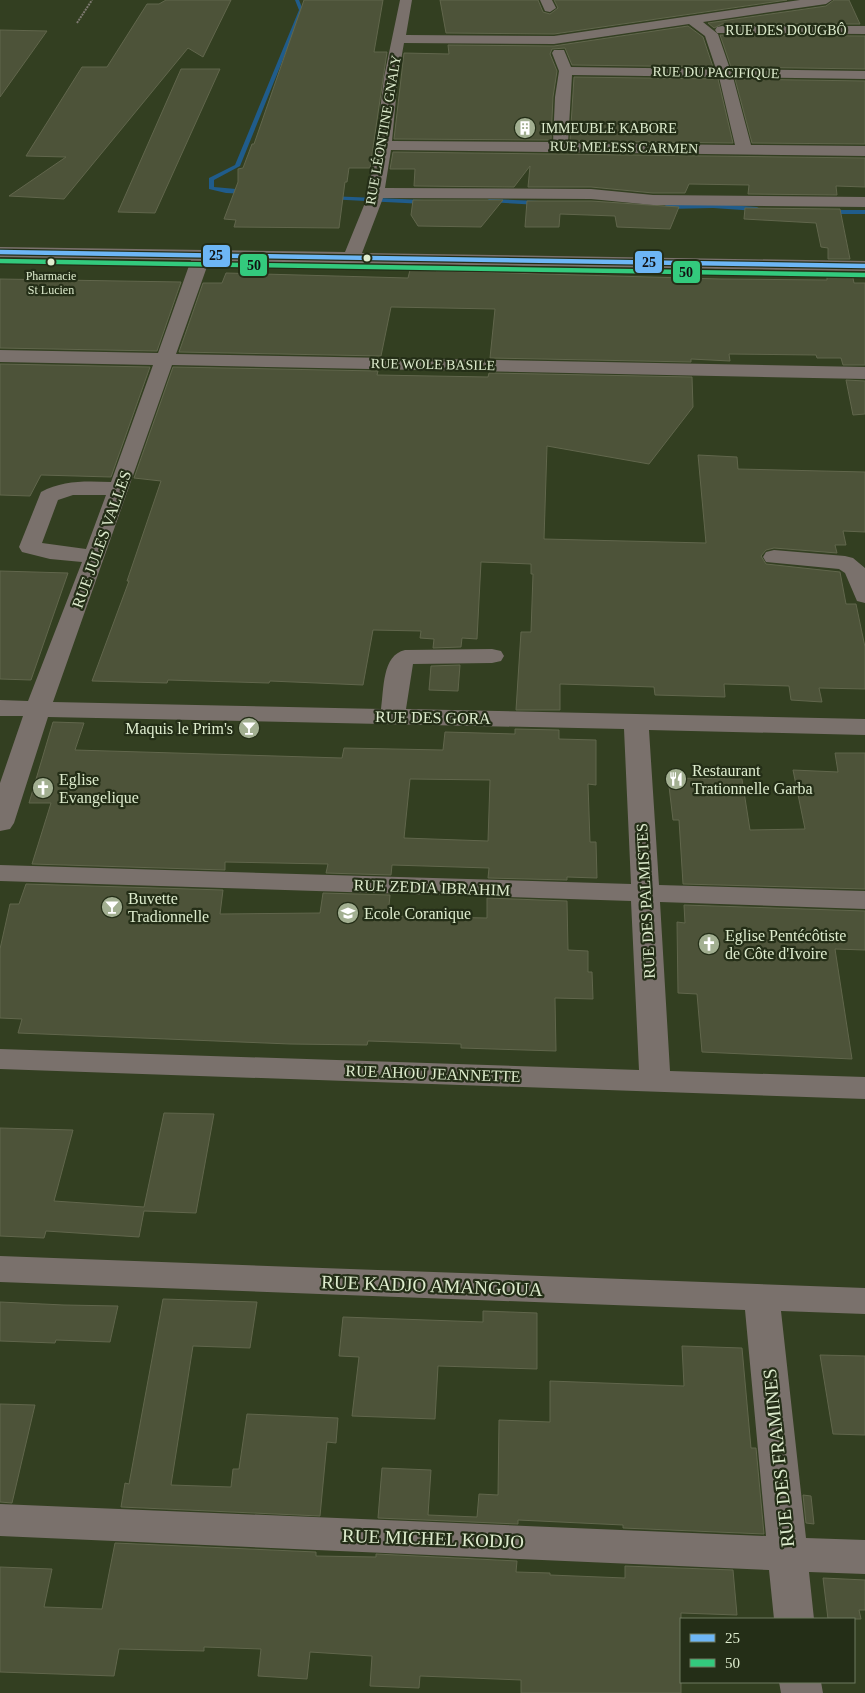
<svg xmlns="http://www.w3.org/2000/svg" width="865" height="1693" font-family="Georgia,serif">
	<rect width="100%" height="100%" fill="#333f21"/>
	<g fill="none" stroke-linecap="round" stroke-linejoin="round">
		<g fill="#205c8b" fill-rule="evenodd">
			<polygon points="295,0 299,0 303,10 240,166 214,180 214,187 247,190 250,192 247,194 226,193 209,189 209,178 235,165 299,10"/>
			<polygon points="329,196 424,200 427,202 424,204 327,199 326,198"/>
			<polygon points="489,199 539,201 542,203 539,205 487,202 486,201"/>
			<polygon points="713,204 757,207 760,209 757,211 713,208 666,209 663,207 666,205"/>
			<polygon points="865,210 865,214 829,214 826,212 829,210"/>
		</g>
	</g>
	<g fill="#4d5339" stroke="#61664c" fill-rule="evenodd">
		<polygon points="166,0 231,0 203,57 188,48 64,199 9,196 66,157 26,156 82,67 107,67 147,4 159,4"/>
		<polygon points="304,0 383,0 374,52 387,52 370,168 349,168 347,182 345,182 339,228 234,227 236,220 224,219 238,182 238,169 243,168 252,144 254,144"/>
		<polygon points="440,0 538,0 543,12 550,14 558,8 554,0 787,0 554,34 446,33"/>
		<polygon points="834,0 849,0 860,24 722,24 714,28 708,23 826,6"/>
		<polygon points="688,26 703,37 713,67 572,65 565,48 552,49 550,54 557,71 553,97 551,140 394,139 404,53 449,54 448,45 554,46"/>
		<polygon points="0,30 47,31 0,97"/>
		<polygon points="720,35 865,36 865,69 731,67"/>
		<polygon points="181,69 220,69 155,213 118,212"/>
		<polygon points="574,77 718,79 733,143 570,141"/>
		<polygon points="735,79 865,81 865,144 752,143"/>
		<polygon points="393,152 865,158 865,187 836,186 837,195 748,194 749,185 689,184 685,193 653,193 591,187 528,187 530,166 514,187 414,186 415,169 390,169"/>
		<polygon points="413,200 503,200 481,227 418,226 411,215"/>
		<polygon points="527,201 591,201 679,207 670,229 617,227 615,216 560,214 559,227 525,227"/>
		<polygon points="745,208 840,209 850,259 828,259 828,248 821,247 816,223 744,219"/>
		<polygon points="411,266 436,266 436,271 721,279 827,280 827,272 852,273 854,283 865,283 865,365 843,365 841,358 817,358 816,355 729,354 730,361 691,359 691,362 490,358 495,309 391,307 381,356 179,352 203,283 222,283 226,273 408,278"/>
		<polygon points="0,279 181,282 157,351 0,348"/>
		<polygon points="0,364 150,367 111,477 41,475 30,496 0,495"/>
		<polygon points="173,367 378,371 377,375 488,377 489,373 692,377 693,407 649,464 547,446 544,539 706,543 698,455 737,457 738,469 865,472 865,532 843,531 846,545 835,545 837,553 774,548 766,550 761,556 766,564 840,572 846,604 856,604 865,647 865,689 819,688 822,702 791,700 789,686 724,684 725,697 655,695 654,687 560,684 560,710 516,710 521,632 531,632 533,574 531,574 531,564 481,562 477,639 462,638 461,647 433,648 434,639 420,638 421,631 373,630 363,685 270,681 269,683 168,680 167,683 92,681 129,581 127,581 161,481 134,478"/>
		<polygon points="846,380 865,381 865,414 853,415"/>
		<polygon points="0,571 68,573 31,680 0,679"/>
		<polygon points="460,665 458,691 429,690 431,666"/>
		<path d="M53 722 84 723 75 750 342 758 344 748 443 750 445 732 515 734V729L559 730V739L596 740V785L588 784 590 842H596L597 878 567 877V880L488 878 489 868 392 865 391 875 326 873 328 864 225 862V870L32 864 51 803H29ZM410 779 490 780 488 841 404 838Z"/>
		<polygon points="835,753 865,753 865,889 683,884 679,820 673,820 668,778 742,779 750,830 805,829 793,770 838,772"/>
		<polygon points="26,884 223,890 220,914 320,913 323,893 390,895 388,916 487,918 487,898 567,901 568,950 588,951 588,972 592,972 593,999 555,998 556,1051 461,1048 461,1044 368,1041 367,1045 290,1044 18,1033 22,1019 0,1018 0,949 10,904 19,904"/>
		<polygon points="684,905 865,911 865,950 835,949 852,1059 702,1052 697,994 678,993 677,922 685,923"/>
		<polygon points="164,1113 214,1114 196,1213 144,1211 139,1237 46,1231 44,1238 0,1236 0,1128 73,1130 54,1201 144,1207"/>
		<polygon points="163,1299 257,1302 250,1348 193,1346 171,1485 231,1487 233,1469 239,1469 247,1414 338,1418 336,1443 327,1442 320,1516 121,1507 125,1483 129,1484"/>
		<polygon points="0,1302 64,1305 118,1306 110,1342 56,1340 55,1343 0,1341"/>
		<polygon points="483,1311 537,1313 537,1369 438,1366 435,1419 352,1416 359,1357 339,1356 343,1317 483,1322"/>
		<polygon points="682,1346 742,1348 751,1448 756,1448 764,1534 623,1528 623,1525 518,1520 518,1524 378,1518 382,1468 431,1470 428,1515 477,1517 479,1494 498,1495 499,1420 550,1422 550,1381 684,1386"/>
		<polygon points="820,1355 865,1356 865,1435 833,1434"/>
		<polygon points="0,1404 35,1405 12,1503 0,1502"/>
		<polygon points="803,1495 811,1496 814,1524 806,1523"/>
		<polygon points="115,1543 316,1552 316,1556 376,1557 376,1554 517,1561 516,1572 550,1573 550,1575 625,1578 625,1566 733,1570 737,1615 681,1613 681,1693 521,1693 521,1680 420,1676 419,1688 370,1686 372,1656 310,1652 307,1679 258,1676 261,1649 204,1647 204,1651 119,1649 114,1676 0,1672 0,1567 52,1569 44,1607 102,1609"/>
		<polygon points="823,1578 865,1580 865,1610 859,1610 861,1619 828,1619"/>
	</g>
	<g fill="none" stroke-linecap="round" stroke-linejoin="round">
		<polyline stroke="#7d7970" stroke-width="2" stroke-dasharray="2 1" stroke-linecap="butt" points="77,23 92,0"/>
		<g fill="#7a716c" fill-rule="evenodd">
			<path d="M400 0H412L406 35 554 36 800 0H832L826 4 703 22 718 34 730 69 865 71V79L733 77 751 145 865 146V156L391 150 385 188 591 189 653 195 865 197V207L653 205 591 199 383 198 362 253 865 261V271L209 261 176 354 865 367V379L172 365 53 702 381 709C384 689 382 655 405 650L492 649 501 651 504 656 501 661 492 663 413 664 406 709 865 719V735L649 730 659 885 865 891V909L660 902 670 1071 865 1077V1099L0 1069V1049L639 1070 631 901 0 881V865L631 884 624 729 48 717 14 823 10 829 0 831V783L23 716H0V700L28 701 82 562 50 559 22 552 19 547 41 492C63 480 86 481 111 482L153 365 0 362V350L158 353 191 260 0 257V247L345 252 367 198 376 145 384 77ZM689 24 705 36 716 69 571 67 564 50H554L552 53 559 71 555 97 553 142 392 141 398 77 404 43 554 44ZM572 75 719 77 735 145 568 143ZM73 495H106L86 549 42 543 58 500Z"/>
			<polygon points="540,0 552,0 556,8 550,12 545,11"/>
			<polygon points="722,26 865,26 865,34 717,33 715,30 717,27"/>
			<polygon points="774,550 845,556 853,558 865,568 865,603 857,601 845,573 839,569 766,562 763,557 766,552"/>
			<polygon points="0,1256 865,1288 865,1314 781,1311 806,1538 865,1540 865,1574 809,1572 814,1619 774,1619 769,1570 0,1536 0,1504 766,1536 745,1310 0,1282"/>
			<polygon points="779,1682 821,1682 823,1693 781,1693"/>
		</g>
		<g stroke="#242e17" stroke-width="7">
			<polyline id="bus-1" points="0,252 865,266"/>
		</g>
		<g stroke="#242e17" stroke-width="7">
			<polyline id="bus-2" points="0,261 865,275"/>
		</g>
		<use href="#bus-1" stroke="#6db6f5" stroke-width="4.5"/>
		<use href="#bus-2" stroke="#33ca7d" stroke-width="4.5"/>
	</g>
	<defs>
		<g id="building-disc" transform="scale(1.125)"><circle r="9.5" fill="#a2af91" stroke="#242e17"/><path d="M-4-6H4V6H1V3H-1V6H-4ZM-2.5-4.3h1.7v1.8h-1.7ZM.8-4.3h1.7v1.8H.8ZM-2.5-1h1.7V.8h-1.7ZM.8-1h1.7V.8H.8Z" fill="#fff"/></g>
		<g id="bar-disc" transform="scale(1.125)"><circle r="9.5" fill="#a2af91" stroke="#242e17"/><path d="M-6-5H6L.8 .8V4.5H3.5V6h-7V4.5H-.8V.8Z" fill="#fff"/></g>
		<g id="restaurant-disc" transform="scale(1.125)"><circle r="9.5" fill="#a2af91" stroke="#242e17"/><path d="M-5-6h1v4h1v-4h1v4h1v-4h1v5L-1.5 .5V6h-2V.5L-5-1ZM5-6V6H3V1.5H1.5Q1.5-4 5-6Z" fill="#fff"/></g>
		<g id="church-disc" transform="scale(1.125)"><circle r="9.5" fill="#a2af91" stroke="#242e17"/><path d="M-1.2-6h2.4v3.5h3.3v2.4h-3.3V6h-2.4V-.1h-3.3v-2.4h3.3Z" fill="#fff"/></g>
		<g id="school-disc" transform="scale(1.125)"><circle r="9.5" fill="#a2af91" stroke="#242e17"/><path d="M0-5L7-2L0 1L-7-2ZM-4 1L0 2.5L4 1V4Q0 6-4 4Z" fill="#fff"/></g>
	</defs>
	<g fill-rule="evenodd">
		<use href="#building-disc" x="525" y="128"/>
		<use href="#bar-disc" x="249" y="728"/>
		<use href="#restaurant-disc" x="676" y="779"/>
		<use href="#church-disc" x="43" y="788"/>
		<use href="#bar-disc" x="112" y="907"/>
		<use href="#school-disc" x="348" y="913"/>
		<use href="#church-disc" x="709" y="944"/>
	</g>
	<g fill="#deecce" stroke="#242e17" stroke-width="2">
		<circle cx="367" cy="258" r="4.5"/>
		<circle cx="51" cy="262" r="4.5"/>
	</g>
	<g text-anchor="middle" stroke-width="4.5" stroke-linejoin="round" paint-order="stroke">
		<g font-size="12" fill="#deecce" stroke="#242e17">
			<text x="51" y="280">Pharmacie<tspan x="51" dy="14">St Lucien</tspan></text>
		</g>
		<g font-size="14" fill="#deecce" stroke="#242e17">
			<text x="786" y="35">RUE DES DOUGBÔ</text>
			<text transform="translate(716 72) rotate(1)" y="5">RUE DU PACIFIQUE</text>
			<text transform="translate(383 130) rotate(-80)" y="5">RUE LÉONTINE GNALY</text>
			<text transform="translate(624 147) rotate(1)" y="5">RUE MELESS CARMEN</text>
			<text transform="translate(433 364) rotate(1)" y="5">RUE WOLE BASILE</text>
		</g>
		<g font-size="14" fill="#deecce" stroke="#242e17" text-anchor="start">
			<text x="541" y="133">IMMEUBLE KABORE</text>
		</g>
		<g font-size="16" fill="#deecce" stroke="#242e17">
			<text transform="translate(101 539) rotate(-70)" y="6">RUE JULES VALLES</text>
			<text transform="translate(433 717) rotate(1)" y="6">RUE DES GORA</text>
			<text transform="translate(432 887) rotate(2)" y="6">RUE ZEDIA IBRAHIM</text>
			<text transform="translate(645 901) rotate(-93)" y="6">RUE DES PALMISTES</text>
			<text transform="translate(433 1073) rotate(2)" y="6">RUE AHOU JEANNETTE</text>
		</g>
		<g font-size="16" fill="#deecce" stroke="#242e17" text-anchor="start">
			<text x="233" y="734" text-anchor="end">Maquis le Prim's</text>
			<text x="692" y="776">Restaurant<tspan x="692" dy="18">Trationnelle Garba</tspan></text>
			<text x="59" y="785">Eglise<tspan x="59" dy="18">Evangelique</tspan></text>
			<text x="128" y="904">Buvette<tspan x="128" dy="18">Tradionnelle</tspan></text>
			<text x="364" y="919">Ecole Coranique</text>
			<text x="725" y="941">Eglise Pentécôtiste<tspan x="725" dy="18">de Côte d'Ivoire</tspan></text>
		</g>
		<g font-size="19" fill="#deecce" stroke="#242e17">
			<text transform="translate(432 1285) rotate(2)" y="7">RUE KADJO AMANGOUA</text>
			<text transform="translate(778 1458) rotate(-96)" y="7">RUE DES FRAMINES</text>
			<text transform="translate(433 1538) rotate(2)" y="7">RUE MICHEL KODJO</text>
		</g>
	</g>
	<g stroke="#242e17" stroke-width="2">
		<rect x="202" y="244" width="29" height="24" rx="5" fill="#6db6f5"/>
		<rect x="634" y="250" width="29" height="24" rx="5" fill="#6db6f5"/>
		<rect x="239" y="253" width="29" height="24" rx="5" fill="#33ca7d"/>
		<rect x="672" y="260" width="29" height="24" rx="5" fill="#33ca7d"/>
	</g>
	<g font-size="14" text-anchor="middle" font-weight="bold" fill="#111">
		<text x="216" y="260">25</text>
		<text x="649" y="267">25</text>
		<text x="254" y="270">50</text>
		<text x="686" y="277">50</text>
	</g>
	<rect x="680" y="1618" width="175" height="65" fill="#242e17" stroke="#6e7a60"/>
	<rect x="690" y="1634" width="25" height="8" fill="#6db6f5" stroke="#6e7a60"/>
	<text x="725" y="1643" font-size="15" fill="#deecce">25</text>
	<rect x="690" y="1659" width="25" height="8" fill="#33ca7d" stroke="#6e7a60"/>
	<text x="725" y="1668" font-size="15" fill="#deecce">50</text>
</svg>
